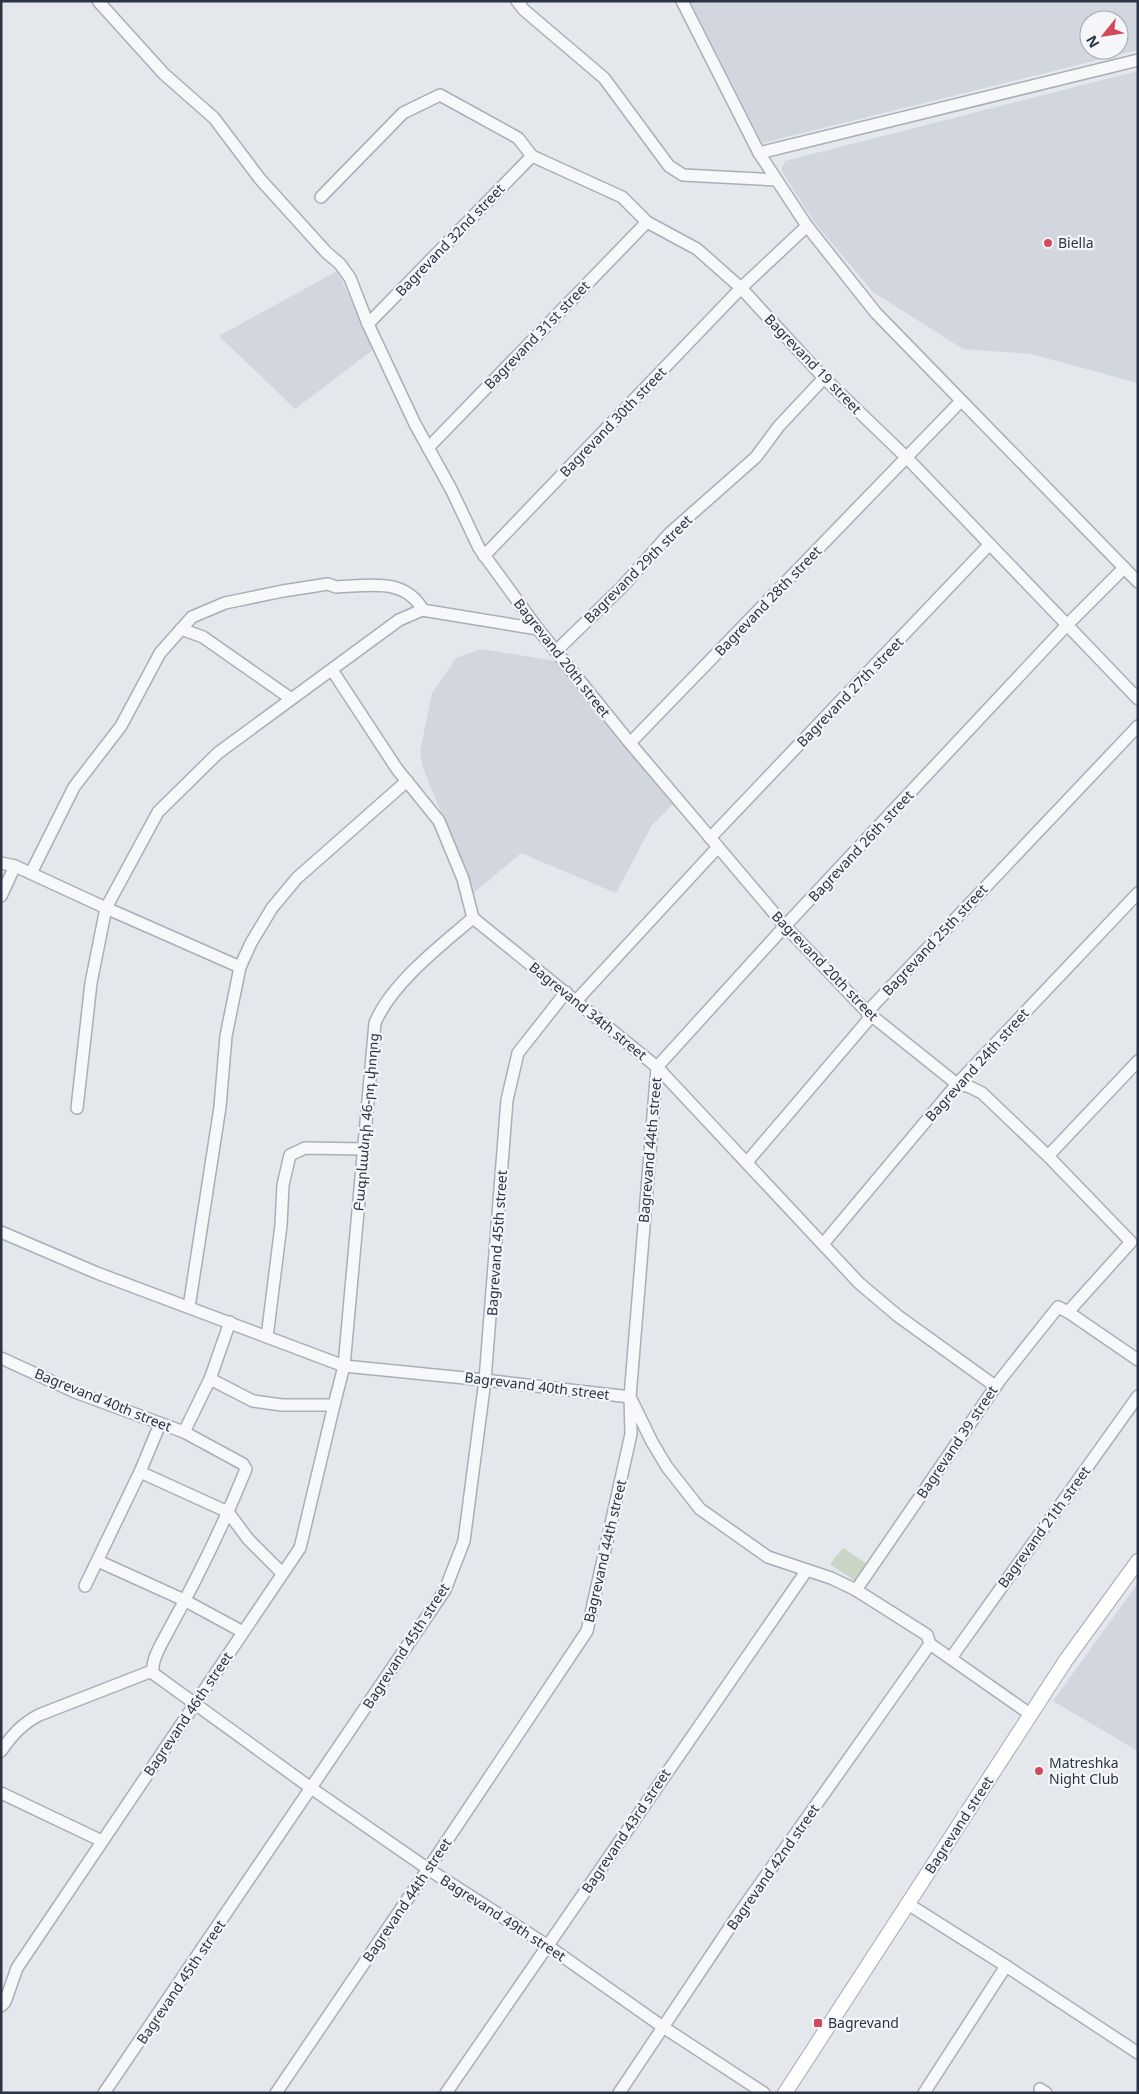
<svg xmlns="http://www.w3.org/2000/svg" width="1139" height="2094" font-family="'Noto Sans','Noto Sans Armenian',sans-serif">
	<rect width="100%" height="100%" fill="#e4e7ec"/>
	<g fill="#d2d6de" fill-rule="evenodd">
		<path d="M690 1H1138V50L762 143ZM1089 20H1119V50H1089Z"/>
		<polygon points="1138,71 1138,383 1031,354 963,349 873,292 815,223 781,170 785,161"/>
		<polygon points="337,271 374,349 295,409 219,336"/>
		<polygon points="481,649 556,661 674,803 652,825 616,893 521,853 474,893 423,768 420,752 432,693 456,658"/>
		<polygon points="1138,1583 1138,1751 1053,1701"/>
	</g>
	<polygon fill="#c9d6c5" points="843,1548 867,1564 855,1581 830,1564"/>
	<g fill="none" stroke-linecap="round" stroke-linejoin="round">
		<g stroke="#a9aeb7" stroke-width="14">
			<g id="minor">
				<polyline points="98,1 164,74 214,118 260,179 326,252 340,264 350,278 368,324 415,424 451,489 479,548 538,629 630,743 785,926 867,1012 957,1084 970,1087 982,1093 1048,1156 1131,1242 1068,1312 1138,1360"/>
				<polyline points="517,1 524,10 604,78 669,166 683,175 776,180"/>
				<polyline points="682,1 759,153 807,226 876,313 1138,582"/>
				<polyline points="759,153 1138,60"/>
				<polyline points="321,197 403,113 440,95 518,138 532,156 622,197 647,222 697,249 741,288 824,378 907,458 1138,699"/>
				<polyline points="368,324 532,156"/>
				<polyline points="428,448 647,222"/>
				<polyline points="484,556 741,288 807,226"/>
				<polyline points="181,629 203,637 290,698"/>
				<polyline points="556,651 622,587 670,533 756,457 779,426 824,378"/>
				<polyline points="332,670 397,769 439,821 463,879 473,918 657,1067 859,1283 898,1316 995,1386"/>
				<polyline points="630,743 961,401"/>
				<polyline points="710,838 989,545"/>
				<polyline points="1,863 15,866 106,908 158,812 218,753 399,620 422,610 538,629"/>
				<path d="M31 873 74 787 121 726 160 653 192 617 225 603 283 591 328 584 336 587C369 586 404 577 423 610"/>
				<polyline points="1,896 15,866"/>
				<polyline points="576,1001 718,847"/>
				<polyline points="77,1108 91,983 106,908 240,967"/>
				<polyline points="1048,1156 1138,1061"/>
				<polyline points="747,1162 869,1019 867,1012 1138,726"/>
				<path d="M1 1232 97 1273 344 1366 375 1023C391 984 441 945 473 918"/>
				<polyline points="823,1244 957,1084 1138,893"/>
				<polyline points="189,1307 220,1107 226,1036 240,967 251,943 272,908 297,878 407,781"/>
				<polyline points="267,1337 281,1225 283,1185 290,1155 305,1148 364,1149"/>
				<polyline points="1,1358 75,1392 184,1432 210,1379 253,1401 282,1405 334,1405 344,1366 485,1380 630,1397"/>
				<polyline points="210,1379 230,1322"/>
				<polyline points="632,1401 652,1442 667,1467 700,1509 768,1557 831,1578 856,1590 927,1635 930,1644 1030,1714"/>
				<path d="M184 1432 243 1464 246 1469C223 1526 196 1581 166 1635 161 1645 149 1663 154 1674L311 1788 428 1869 548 1946 663 2027 764 2093"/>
				<polyline points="140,1472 160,1424"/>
				<polyline points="98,1561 184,1600 243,1632"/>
				<polyline points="85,1586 140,1472 228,1512 248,1539 282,1573"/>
				<polyline points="856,1590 1000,1380 1058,1307 1068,1312"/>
				<polyline points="951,1658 1138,1396"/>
				<path d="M1 1751C12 1735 22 1724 39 1715L152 1671"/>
				<polyline points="1,1793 102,1841"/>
				<polyline points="908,1904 1006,1966 1138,2053"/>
				<polyline points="1,2006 5,2002 17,1968 300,1548 334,1405"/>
				<polyline points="1040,2089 1046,2093"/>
				<polyline points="104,2093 445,1590 464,1541 485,1380 507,1100 518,1053 566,992"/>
				<polyline points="276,2093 428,1869 587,1631 631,1434 630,1397 657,1067 785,926 1066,626 1124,568"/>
				<polyline points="446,2093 807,1570"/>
				<polyline points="619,2093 738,1915 930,1644"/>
				<polyline points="924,2093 1006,1966"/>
			</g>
		</g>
		<g stroke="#a3abb8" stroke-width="16">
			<polyline id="major" points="785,2093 1066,1660 1138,1561"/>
		</g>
		<use href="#minor" stroke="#f7f8fa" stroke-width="11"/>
		<use href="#major" stroke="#fff" stroke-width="14"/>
	</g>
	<g fill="#d1495b" stroke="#f4f6f9" stroke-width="2">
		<circle cx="1048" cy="243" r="5"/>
		<circle cx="1039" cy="1771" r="5"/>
		<rect x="813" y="2018" width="10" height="10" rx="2.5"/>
	</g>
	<g text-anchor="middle" stroke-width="4.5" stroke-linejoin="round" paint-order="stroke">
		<g font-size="14" fill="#2b3445" stroke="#f4f6f9">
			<text transform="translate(450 240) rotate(-46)" y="5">Bagrevand 32nd street</text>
			<text transform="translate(537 335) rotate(-46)" y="5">Bagrevand 31st street</text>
			<text transform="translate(813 364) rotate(46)" y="5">Bagrevand 19 street</text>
			<text transform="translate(613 422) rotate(-46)" y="5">Bagrevand 30th street</text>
			<text transform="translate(638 569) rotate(-45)" y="5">Bagrevand 29th street</text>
			<text transform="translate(768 601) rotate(-46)" y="5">Bagrevand 28th street</text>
			<text transform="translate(562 658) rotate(52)" y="5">Bagrevand 20th street</text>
			<text transform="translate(850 692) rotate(-46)" y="5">Bagrevand 27th street</text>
			<text transform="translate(861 846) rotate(-47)" y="5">Bagrevand 26th street</text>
			<text transform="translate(935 940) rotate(-47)" y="5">Bagrevand 25th street</text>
			<text transform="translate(825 966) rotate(46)" y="5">Bagrevand 20th street</text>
			<text transform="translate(588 1011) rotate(39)" y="5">Bagrevand 34th street</text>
			<text transform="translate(977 1065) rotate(-48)" y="5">Bagrevand 24th street</text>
			<text transform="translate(366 1122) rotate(-85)" y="5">Բագրևանդի 46-րդ փողոց</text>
			<text transform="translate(650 1150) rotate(-85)" y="5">Bagrevand 44th street</text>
			<text transform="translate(497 1243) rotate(-86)" y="5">Bagrevand 45th street</text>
			<text transform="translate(537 1386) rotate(7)" y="5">Bagrevand 40th street</text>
			<text transform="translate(103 1400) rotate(22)" y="5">Bagrevand 40th street</text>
			<text transform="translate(957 1442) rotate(-56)" y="5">Bagrevand 39 street</text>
			<text transform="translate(1044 1527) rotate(-54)" y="5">Bagrevand 21th street</text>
			<text transform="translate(605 1551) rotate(-77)" y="5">Bagrevand 44th street</text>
			<text transform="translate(406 1646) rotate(-57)" y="5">Bagrevand 45th street</text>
			<text transform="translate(188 1714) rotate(-56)" y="5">Bagrevand 46th street</text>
			<text transform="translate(959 1825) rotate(-57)" y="5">Bagrevand street</text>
			<text transform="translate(626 1831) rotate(-56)" y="5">Bagrevand 43rd street</text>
			<text transform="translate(773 1867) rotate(-55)" y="5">Bagrevand 42nd street</text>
			<text transform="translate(407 1900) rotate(-56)" y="5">Bagrevand 44th street</text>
			<text transform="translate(503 1918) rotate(33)" y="5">Bagrevand 49th street</text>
			<text transform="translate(181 1982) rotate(-56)" y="5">Bagrevand 45th street</text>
		</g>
		<g font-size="14" fill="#2b3445" stroke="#f4f6f9" text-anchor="start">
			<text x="1058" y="248">Biella</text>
			<text x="1049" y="1768">Matreshka<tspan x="1049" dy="16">Night Club</tspan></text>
			<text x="828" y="2028">Bagrevand</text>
		</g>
	</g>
	<rect width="1139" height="2094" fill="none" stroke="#2b3445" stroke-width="5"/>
	<g transform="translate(1104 35) rotate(240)"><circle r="24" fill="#f4f6f9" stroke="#a4a8b1"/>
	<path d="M0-4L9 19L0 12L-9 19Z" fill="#d1495b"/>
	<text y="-8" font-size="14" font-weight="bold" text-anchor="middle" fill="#2b3445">N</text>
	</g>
</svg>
